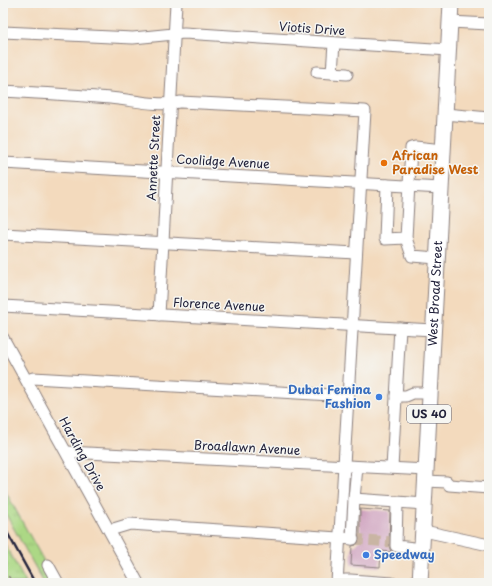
<svg xmlns="http://www.w3.org/2000/svg" width="492" height="586" font-family="'Playpen Sans',sans-serif">
	<defs>
		<pattern id="grass-tufts" width="24" height="20" patternUnits="userSpaceOnUse"><rect width="24" height="20" fill="#acd885"/><path d="M3 7l-1-3M5 7V3M7 7l1-3M15 17l-1-3M17 17v-4M19 17l1-3" fill="none" stroke="#94b974"/></pattern>
	</defs>
	<rect width="100%" height="100%" fill="#f6f6f2"/>
	<filter id="ink" filterUnits="userSpaceOnUse"><feTurbulence type="fractalNoise" baseFrequency=".025" numOctaves="2"/><feDisplacementMap in="SourceGraphic" scale="8" xChannelSelector="R" yChannelSelector="G"/><feConvolveMatrix kernelMatrix="1 2 1 2 8 2 1 2 1" color-interpolation-filters="sRGB"/></filter>
	<filter id="wash" filterUnits="userSpaceOnUse"><feTurbulence type="fractalNoise" baseFrequency=".012" numOctaves="4" result="noise"/><feDisplacementMap in="SourceGraphic" scale="16" xChannelSelector="R" yChannelSelector="G"/><feGaussianBlur stdDeviation="0.9" result="paint"/><feColorMatrix in="noise" values="0 0 0 0 0 0 0 0 0 0 0 0 0 0 0 0 0 1.4 0 .05"/><feComposite in="paint" operator="in"/></filter>
	<g filter="url(#wash)">
		<rect width="100%" height="100%" fill="#f3dabd"/>
		<g fill="url(#grass-tufts)" stroke="#677d60">
			<polygon points="3,487 56,583 44,583 3,509"/>
			<polygon points="3,541 26,583 3,583"/>
		</g>
		<g id="blocks">
			<polygon fill="#c892b5" points="360,509 390,511 389,546 391,552 381,551 380,567 351,565 352,546 356,545 360,540"/>
		</g>
	</g>
	<g filter="url(#ink)">
		<use href="#blocks" fill-opacity="0" stroke="#8a7e7c" stroke-width="1"/>
		<g fill="none" stroke-linecap="round" stroke-linejoin="round">
			<polyline stroke="#c9b5a3" stroke-width="11" stroke-dasharray="11 5.5" stroke-linecap="butt" points="353,539 391,542"/>
			<g stroke="#8a7e7c" stroke-width="13">
				<g id="minor">
					<polyline points="450,22 489,24"/>
					<polyline points="3,32 133,38 184,33 449,50"/>
					<polyline points="317,72 347,74"/>
					<polyline points="332,73 334,43"/>
					<path d="M3 91C39 93 75 95 110 98 134 100 157 107 180 102L365 111 337 583"/>
					<polyline points="445,114 489,118"/>
					<polyline points="3,163 441,188"/>
					<polyline points="387,185 385,239 406,238 411,148 415,147 443,150"/>
					<polyline points="3,234 356,253"/>
					<polyline points="406,238 412,256 437,258"/>
					<polyline points="3,306 433,330"/>
					<polyline points="159,315 176,3"/>
					<polyline points="3,338 138,583"/>
					<polyline points="27,381 33,378 348,396"/>
					<polyline points="396,396 406,396 413,393 430,393"/>
					<polyline points="67,452 427,470"/>
					<polyline points="357,467 354,499 425,504"/>
					<polyline points="392,468 400,328"/>
					<polyline points="426,481 447,482 449,485 489,488"/>
					<polyline points="397,502 396,546 423,549"/>
					<polyline points="110,530 130,524 353,539"/>
					<polyline points="424,531 489,545"/>
					<polyline points="352,539 354,499"/>
					<polyline points="48,565 58,583"/>
					<polyline points="343,583 345,580 350,580 392,583"/>
				</g>
			</g>
			<g stroke="#8a7e7c" stroke-width="17">
				<g id="major">
					<path id="s1" d="M420 583 451 3"/>
				</g>
			</g>
			<polyline stroke="#8a7e7c" stroke-width="1.5" stroke-dasharray="3 3" stroke-linecap="butt" points="3,573 9,577 13,583"/>
			<use href="#minor" stroke="#fff" stroke-width="11"/>
			<use href="#major" stroke="#fff" stroke-width="15"/>
			<polyline stroke="#22223b" stroke-width="2.5" points="3,525 35,583"/>
		</g>
	</g>
	<circle fill="#e8710a" stroke="#f6f6f2" stroke-width="1.5" cx="384" cy="163" r="4"/>
	<g fill="#3f7fe0" stroke="#f6f6f2" stroke-width="1.5">
		<circle cx="379" cy="397" r="4"/>
		<circle cx="366" cy="555" r="4"/>
	</g>
	<g text-anchor="middle" stroke-width="3" stroke-linejoin="round" paint-order="stroke">
		<rect fill="#f6f6f2" stroke="#626272" stroke-width="1" x="407" y="405" width="44" height="18" rx="3"/>
		<g font-size="11" font-weight="bold" fill="#22223b">
			<text x="429" y="418">US 40</text>
		</g>
		<g font-size="12" fill="#22223b" stroke="#f6f6f2">
			<text transform="translate(312 29) rotate(4)" y="4">Viotis Drive</text>
			<text transform="translate(154 158) rotate(-87)" y="4">Annette Street</text>
			<text transform="translate(223 162) rotate(3)" y="4">Coolidge Avenue</text>
			<text dy="4" stroke="none"><textPath href="#s1" startOffset="290">West Broad Street</textPath></text>
			<text transform="translate(219 305) rotate(3)" y="4">Florence Avenue</text>
			<text transform="translate(247 448) rotate(3)" y="4">Broadlawn Avenue</text>
			<text transform="translate(82 454) rotate(61)" y="4">Harding Drive</text>
		</g>
		<g font-size="12" font-weight="bold" fill="#c56008" stroke="#f6f6f2" text-anchor="start">
			<text x="392" y="160">African<tspan x="392" dy="14">Paradise West</tspan></text>
		</g>
		<g font-size="12" font-weight="bold" fill="#366cbe" stroke="#f6f6f2" text-anchor="end">
			<text x="371" y="394">Dubai Femina<tspan x="371" dy="14">Fashion</tspan></text>
			<text x="374" y="559" text-anchor="start">Speedway</text>
		</g>
	</g>
	<rect width="492" height="586" fill="none" stroke="#f6f6f2" stroke-width="16"/>
</svg>
